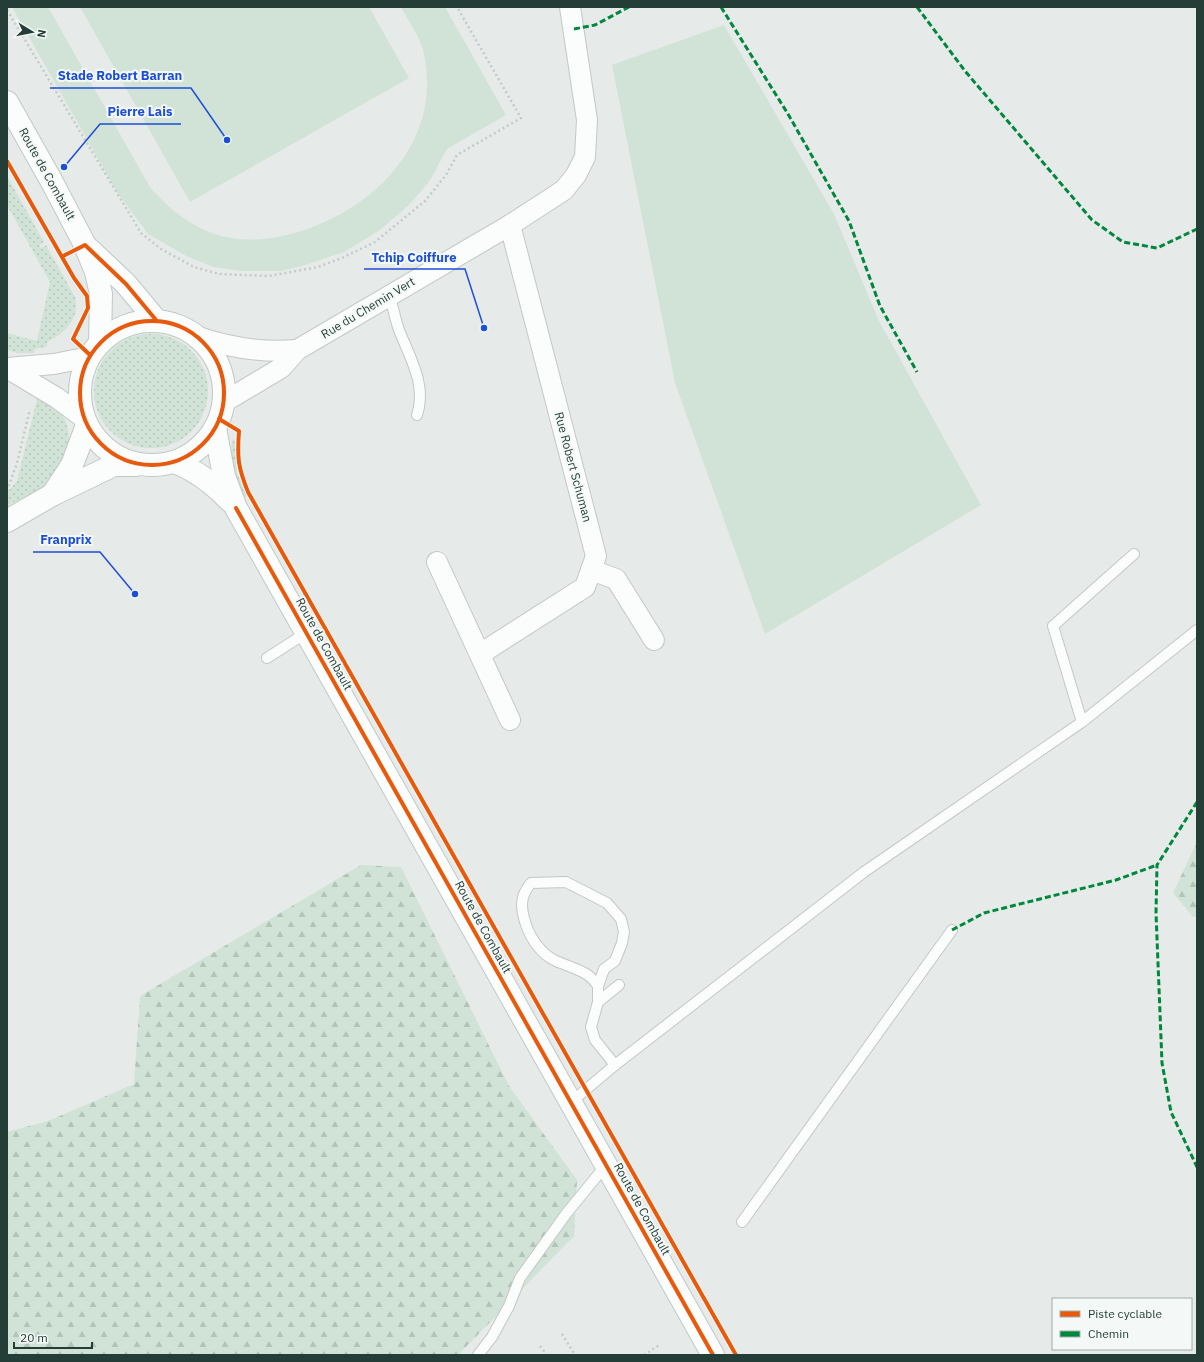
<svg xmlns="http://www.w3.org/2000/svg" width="1204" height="1362" font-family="'IBM Plex Sans',sans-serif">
	<defs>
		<pattern id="grass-dots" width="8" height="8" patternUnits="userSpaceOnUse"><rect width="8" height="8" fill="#d0e3d6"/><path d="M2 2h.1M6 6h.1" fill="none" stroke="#b2c4b8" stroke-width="1.8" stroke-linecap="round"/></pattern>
		<pattern id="forest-firs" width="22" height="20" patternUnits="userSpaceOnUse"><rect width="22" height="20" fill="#d0e3d6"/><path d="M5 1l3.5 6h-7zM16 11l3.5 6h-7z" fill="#b2c4b8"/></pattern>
	</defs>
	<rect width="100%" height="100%" fill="#e6ebe9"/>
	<g fill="url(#grass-dots)">
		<path d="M7 176 44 242 39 246 41 248 46 245 75 297C81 317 65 334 47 342V347L35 349 34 353H18L7 350V333L37 341 50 282 7 205Z"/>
		<circle cx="151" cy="391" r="57"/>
		<path d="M38 395C43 398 49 401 54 405 73 421 73 453 59 472 47 488 23 497 7 506V493L17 481Z"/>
		<path d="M232 439 235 442 237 473 247 496 245 498C234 480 230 460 232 439Z"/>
	</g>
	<g fill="url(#forest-firs)">
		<polygon points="1197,842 1197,917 1193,917 1173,893"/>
		<polygon points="361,865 401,867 509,1086 577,1180 574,1236 458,1355 7,1355 7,1132 48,1121 134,1084 140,996"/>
	</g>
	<g fill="#d0e3d6">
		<path d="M12 7H48L150 187C170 210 191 227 221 236 249 243 277 239 304 230 381 204 444 136 423 50 419 35 408 21 401 7H445L506 115 447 149 429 182 408 206 380 230 344 252 302 266 281 271H241L214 267 188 257 148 234 117 192Z"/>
		<polygon points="80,7 369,7 409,78 190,202"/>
		<polygon points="724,25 834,214 879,321 981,505 765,634 675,383 612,65"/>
	</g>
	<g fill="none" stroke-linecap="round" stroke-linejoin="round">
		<g stroke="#c3c8c6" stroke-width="12">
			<g id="lane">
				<path d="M389 295C393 306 395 319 399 330 410 358 427 385 417 415"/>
				<polyline points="267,658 306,633"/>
				<polyline points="1082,722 1053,626 1134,554"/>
				<path d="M598 986C589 971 572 968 556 961 540 954 528 935 524 918 520 903 522 894 531 883L566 882 607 903 621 919 624 932 622 943 615 961 604 969 598 986V1002"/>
				<polyline points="615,1065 595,1040 591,1027 598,1002 619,985"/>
				<polyline points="570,1103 615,1065 864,872 1082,722 1197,630"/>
				<polyline points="742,1222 952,930"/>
				<polyline points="478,1355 492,1337 509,1306 520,1278 566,1214 606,1165"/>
			</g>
		</g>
		<g stroke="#c3c8c6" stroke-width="22">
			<g id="street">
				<path d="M198 337C231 348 263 353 297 350"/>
				<polyline points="7,368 57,398 84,418"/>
				<polyline points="7,368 54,364 89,357"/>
				<polyline points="224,402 281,368 297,350 510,225 564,190 576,175 585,157 587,120 570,7"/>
				<polyline points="437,562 510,720"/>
				<polyline points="591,570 616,579 654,640"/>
				<polyline points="480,654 585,587 596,556 510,225"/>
			</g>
		</g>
		<g stroke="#c1c8c6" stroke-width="24">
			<g id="secondary">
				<polyline points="7,102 52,182 85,245 96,272 101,294 100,342"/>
				<polyline points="89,249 126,284 156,320"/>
				<circle cx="152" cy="393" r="72"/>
				<polyline points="215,428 224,476 236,508 713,1355"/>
				<path d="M175 462C197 471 213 483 230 501"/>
				<polyline points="53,494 72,465 87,425"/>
				<polyline points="7,521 52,495 114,465 136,465"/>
			</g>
		</g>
		<g stroke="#c2cbc7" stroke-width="2.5" stroke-dasharray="2 3" stroke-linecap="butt">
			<polyline points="7,10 141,233 161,249 194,267 219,274 269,276 318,267 342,258 375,242 425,201 446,175 457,155 521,118 457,7"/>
			<polyline points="7,491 17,463 30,409"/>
			<polyline points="562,1334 575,1355"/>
			<polyline points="540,1346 547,1355"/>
			<polyline points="644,1355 661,1344"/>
		</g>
		<use href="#lane" stroke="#fbfcfc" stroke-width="10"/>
		<use href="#street" stroke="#fbfcfc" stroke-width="20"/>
		<use href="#secondary" stroke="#fbfcfc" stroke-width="22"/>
		<g stroke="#00873e" stroke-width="3" stroke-dasharray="6 3" stroke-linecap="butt">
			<polyline points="721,7 788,114 849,221 880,306 917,372"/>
			<polyline points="917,7 965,71 1092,220 1123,242 1157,248 1197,229"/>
			<polyline points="574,29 595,25 629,7"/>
			<polyline points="1197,802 1157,865 1156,913 1162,1063 1171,1112 1197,1167"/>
			<polyline points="952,930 984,913 1116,880 1157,865"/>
		</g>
		<g stroke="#f4f9f7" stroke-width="6">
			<g id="cycleway">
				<polyline points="7,161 74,278 87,296 88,308 73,339 90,355"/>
				<polyline points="63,256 85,245 126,284 156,320"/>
				<circle cx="152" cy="393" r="72"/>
				<path d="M219 419 239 431C237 458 238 467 248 492L736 1355"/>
				<polyline points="236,508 713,1355"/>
			</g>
		</g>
		<use href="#cycleway" stroke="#e8590c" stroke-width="4"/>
	</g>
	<g text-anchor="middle" stroke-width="4" stroke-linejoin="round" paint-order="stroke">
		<g font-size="12" fill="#243d37" stroke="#f4f9f7">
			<text transform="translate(47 174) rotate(61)" y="4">Route de Combault</text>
			<text transform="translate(368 308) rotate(-31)" y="4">Rue du Chemin Vert</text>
			<text transform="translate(573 467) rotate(75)" y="4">Rue Robert Schuman</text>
			<text transform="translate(324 644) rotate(61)" y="4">Route de Combault</text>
			<text transform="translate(483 927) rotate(61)" y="4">Route de Combault</text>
			<text transform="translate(642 1209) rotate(61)" y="4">Route de Combault</text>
		</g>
	</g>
	<path fill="none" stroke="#1d4ed8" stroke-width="1.5" d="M227 140L191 88H50M64 167L100 124H181M484 328L465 269H364M135 594L100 552H33"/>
	<g fill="#1d4ed8" stroke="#f4f9f7" stroke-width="1.5">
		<circle cx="227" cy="140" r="4"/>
		<circle cx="64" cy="167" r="4"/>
		<circle cx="484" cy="328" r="4"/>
		<circle cx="135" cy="594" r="4"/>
	</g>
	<g font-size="13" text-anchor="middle" font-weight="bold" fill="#1d4ed8" stroke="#f4f9f7" stroke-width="4" stroke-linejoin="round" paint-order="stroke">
		<text x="120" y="80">Stade Robert Barran</text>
		<text x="140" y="116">Pierre Lais</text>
		<text x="414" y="262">Tchip Coiffure</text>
		<text x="66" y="544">Franprix</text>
	</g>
	<rect width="1204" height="1362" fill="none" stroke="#243d37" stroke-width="16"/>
	<rect x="1052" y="1298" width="140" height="52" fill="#f4f9f7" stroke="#a1aeaa"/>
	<rect x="1060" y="1311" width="20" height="6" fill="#e8590c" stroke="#a1aeaa"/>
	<text x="1088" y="1318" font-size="12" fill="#243d37">Piste cyclable</text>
	<rect x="1060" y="1331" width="20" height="6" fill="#00873e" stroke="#a1aeaa"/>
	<text x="1088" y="1338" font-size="12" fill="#243d37">Chemin</text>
	<g transform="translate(32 32) rotate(100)" stroke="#f4f9f7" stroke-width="3" paint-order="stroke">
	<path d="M0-3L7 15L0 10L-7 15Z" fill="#243d37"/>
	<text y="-6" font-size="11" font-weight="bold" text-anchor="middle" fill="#243d37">N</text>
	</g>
	<path d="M14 1342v6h78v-6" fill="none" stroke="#243d37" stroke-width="2"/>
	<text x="20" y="1342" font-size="12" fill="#243d37" stroke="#f4f9f7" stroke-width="3" paint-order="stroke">20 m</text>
</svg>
